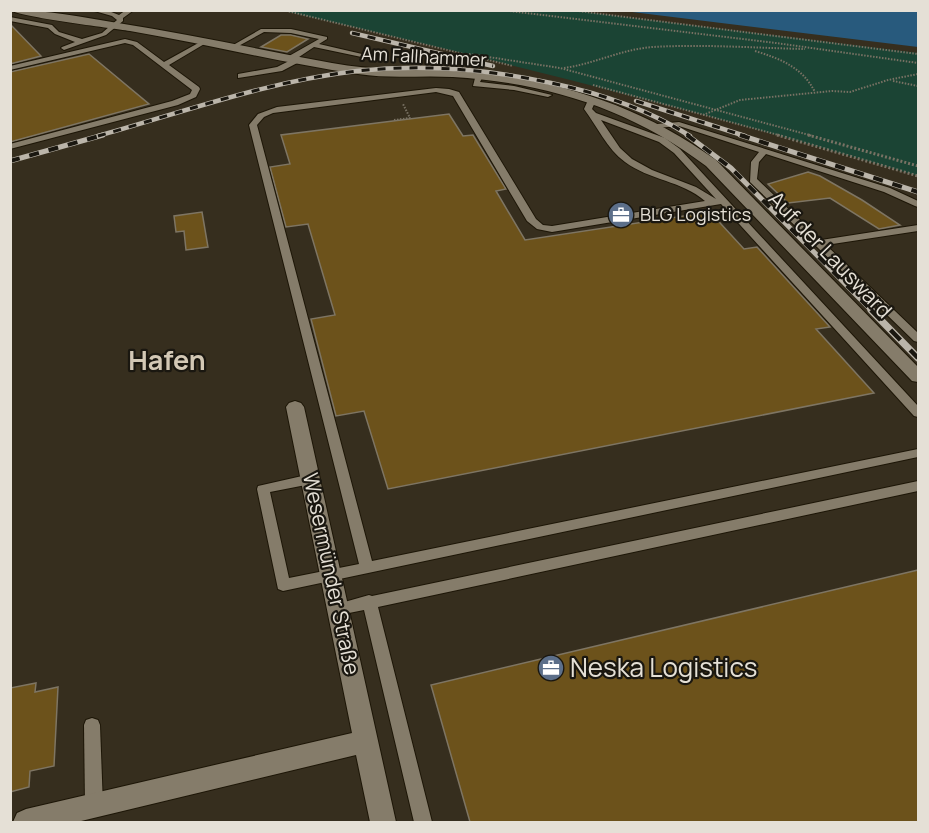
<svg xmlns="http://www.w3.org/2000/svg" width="929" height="833" font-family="Manrope,sans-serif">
	<rect width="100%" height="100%" fill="#362e1e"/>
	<path fill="#1b4434" d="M284 11H578L918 53V176C709 113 497 60 284 11Z"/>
	<polygon fill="#285a7d" points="624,11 918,11 918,47"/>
	<g fill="#6c521b" stroke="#7e7563" stroke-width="1.5">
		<polygon points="10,24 41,56 10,64"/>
		<polygon points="281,35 291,35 308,39 287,52 261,47"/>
		<polygon points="89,54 149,104 10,142 10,72"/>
		<polygon points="449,114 463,136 473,135 506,189 496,191 525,240 710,212 744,249 757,247 830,327 816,329 874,393 388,489 364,411 336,416 311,319 335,315 308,224 286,227 270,167 290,164 281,135"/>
		<polygon points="808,172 820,176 862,200 900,225 879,229 830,198 788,203 768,184"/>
		<polygon points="202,212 208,247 186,250 184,231 176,232 174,216"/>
		<polygon points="918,570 918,822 470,822 431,685"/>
		<polygon points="36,683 35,692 58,687 54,766 30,771 29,787 10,792 10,688"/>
	</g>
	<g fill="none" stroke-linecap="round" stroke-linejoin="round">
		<g stroke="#1d1607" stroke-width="2">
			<g id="lane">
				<polygon points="91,10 106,10 119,15 126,10 134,10 123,18 123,21 106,35 64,50 61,48 62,47 75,42 55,34 48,28 10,21 10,17 52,25 59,32 82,39 102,33 117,20 112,16"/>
				<polygon points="261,29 291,29 327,37 327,39 319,44 375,57 371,59 314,47 299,57 302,59 301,61 282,71 238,78 238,74 277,67 291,60 288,58 289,56 319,39 291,33 264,32 233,49 228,48"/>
				<polygon points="125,39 137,42 164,62 202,41 206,41 206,43 169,65 199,87 200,89 196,97 178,105 10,149 10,144 172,101 190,94 192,90 133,45 125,43 10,70 10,66"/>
				<polygon points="476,74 483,76 480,82 514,86 552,95 548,97 514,90 473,86"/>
				<path d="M436 88 449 89 459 92 536 219 543 225 552 226 705 201C682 181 649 180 625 162 607 149 597 126 584 109L589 98 596 100 592 109 596 113 665 138 680 149 918 406V417L914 416 721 204 552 232 537 229 527 221 453 96 436 92 273 113 264 117 257 125 372 561 918 449V457L283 591 278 589 257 489 258 486 311 474 316 476 317 479 316 482 311 484 270 492 289 578 359 564 249 125 258 114 277 107ZM601 120 659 142 674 153 716 199 696 187 652 170 632 159 620 148Z"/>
				<polygon points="679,122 890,188 918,201 918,207 915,206 884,192 766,154 759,162 757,179 821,240 918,225 918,231 826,245 918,333 918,342 914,341 750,182 751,162 759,152 679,126 657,128 653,126 657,124"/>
				<polygon points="918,481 918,491 378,607 432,822 414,822 364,610 339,615 334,613 332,609 334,605 369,595 372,596"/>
				<polygon points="92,718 98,720 100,725 103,806 100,812 94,814 88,812 85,806 84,725 86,720"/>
			</g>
		</g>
		<g stroke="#1d1607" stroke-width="2">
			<g id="street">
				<path d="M10 10C47 10 82 17 118 23 190 34 261 50 332 63 373 71 413 68 454 71 550 77 637 103 716 160L918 367V382L912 381 706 166C630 109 548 83 453 77 421 75 390 79 358 74 282 63 206 44 130 31 111 28 19 17 10 10Z"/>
				<polygon points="295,401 301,403 304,407 396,822 370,822 356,755 77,822 13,822 17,813 26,809 352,733 286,407 289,403"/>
			</g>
		</g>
		<g stroke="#797264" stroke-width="2" stroke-dasharray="1.5 1.5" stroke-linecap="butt">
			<polyline points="283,10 513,66"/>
			<polyline points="501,10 776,43 918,63"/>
			<polyline points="570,10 918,54"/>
			<path d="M755 51C781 59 802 67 815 92"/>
			<polyline points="469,54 560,68 813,136"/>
			<path d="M564 68C594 64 622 49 653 47 703 44 755 48 805 49"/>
			<polyline points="893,81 918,86"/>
			<polyline points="593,85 782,136"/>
			<polyline points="703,115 740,100 832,91 850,92 888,80 918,74"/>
			<polyline points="394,120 410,118 403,104"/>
		</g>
		<g stroke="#797264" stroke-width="3" stroke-dasharray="2 2" stroke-linecap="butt">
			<polyline points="777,135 918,176"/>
			<polyline points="808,135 918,166"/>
		</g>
		<use href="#lane" fill="#857c6a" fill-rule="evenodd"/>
		<use href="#street" fill="#857c6a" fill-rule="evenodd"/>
		<g stroke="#bbb5aa" stroke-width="4.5">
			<g id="rail-far2">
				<polyline points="352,33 493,66"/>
				<polyline points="636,101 745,136"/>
				<path d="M98 136C183 112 269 81 357 71 422 64 487 69 551 83 599 93 648 109 690 136"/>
			</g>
		</g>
		<g stroke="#bbb5aa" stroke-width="5">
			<g id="rail-far1">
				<polyline points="687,135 731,168 873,312"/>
				<polyline points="740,135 918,192"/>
				<polyline points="10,161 103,135"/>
			</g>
		</g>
		<g stroke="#bbb5aa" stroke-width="7">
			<polyline id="rail" points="871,310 918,358"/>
		</g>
		<use href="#rail-far2" stroke="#1a1710" stroke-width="3" stroke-dasharray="8" stroke-linecap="butt"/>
		<use href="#rail-far1" stroke="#1a1710" stroke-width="4" stroke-dasharray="10" stroke-linecap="butt"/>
		<use href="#rail" stroke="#1a1710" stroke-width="4.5" stroke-dasharray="14" stroke-linecap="butt"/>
	</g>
	<defs>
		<g id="office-disc" transform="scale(1.35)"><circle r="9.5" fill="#5c6f8a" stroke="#1a1710"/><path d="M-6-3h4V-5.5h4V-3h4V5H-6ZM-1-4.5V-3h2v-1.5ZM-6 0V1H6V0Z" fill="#fff"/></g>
	</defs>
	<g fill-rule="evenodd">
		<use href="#office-disc" x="621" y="215"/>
		<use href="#office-disc" x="551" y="668"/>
	</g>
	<g text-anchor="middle" stroke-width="4.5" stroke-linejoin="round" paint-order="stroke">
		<g font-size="18" fill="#e5e0d6" stroke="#1a1710">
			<text transform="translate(424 57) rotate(3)" y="6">Am Fallhammer</text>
		</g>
		<g font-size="18" fill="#e5e0d6" stroke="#1a1710" text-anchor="start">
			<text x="640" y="221">BLG Logistics</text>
		</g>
		<g font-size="21" fill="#e5e0d6" stroke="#1a1710">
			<text transform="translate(830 255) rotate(46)" y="7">Auf der Lausward</text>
			<text transform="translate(331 574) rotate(78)" y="7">Wesermünder Straße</text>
		</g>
		<g font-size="26" fill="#e5e0d6" stroke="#1a1710" text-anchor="start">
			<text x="570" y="677">Neska Logistics</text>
		</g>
		<g font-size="27" font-weight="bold" fill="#d3c8b5" stroke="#1a1710">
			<text x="167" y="370">Hafen</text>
		</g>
	</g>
	<rect width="929" height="833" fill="none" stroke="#e5e0d6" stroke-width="24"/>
</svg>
